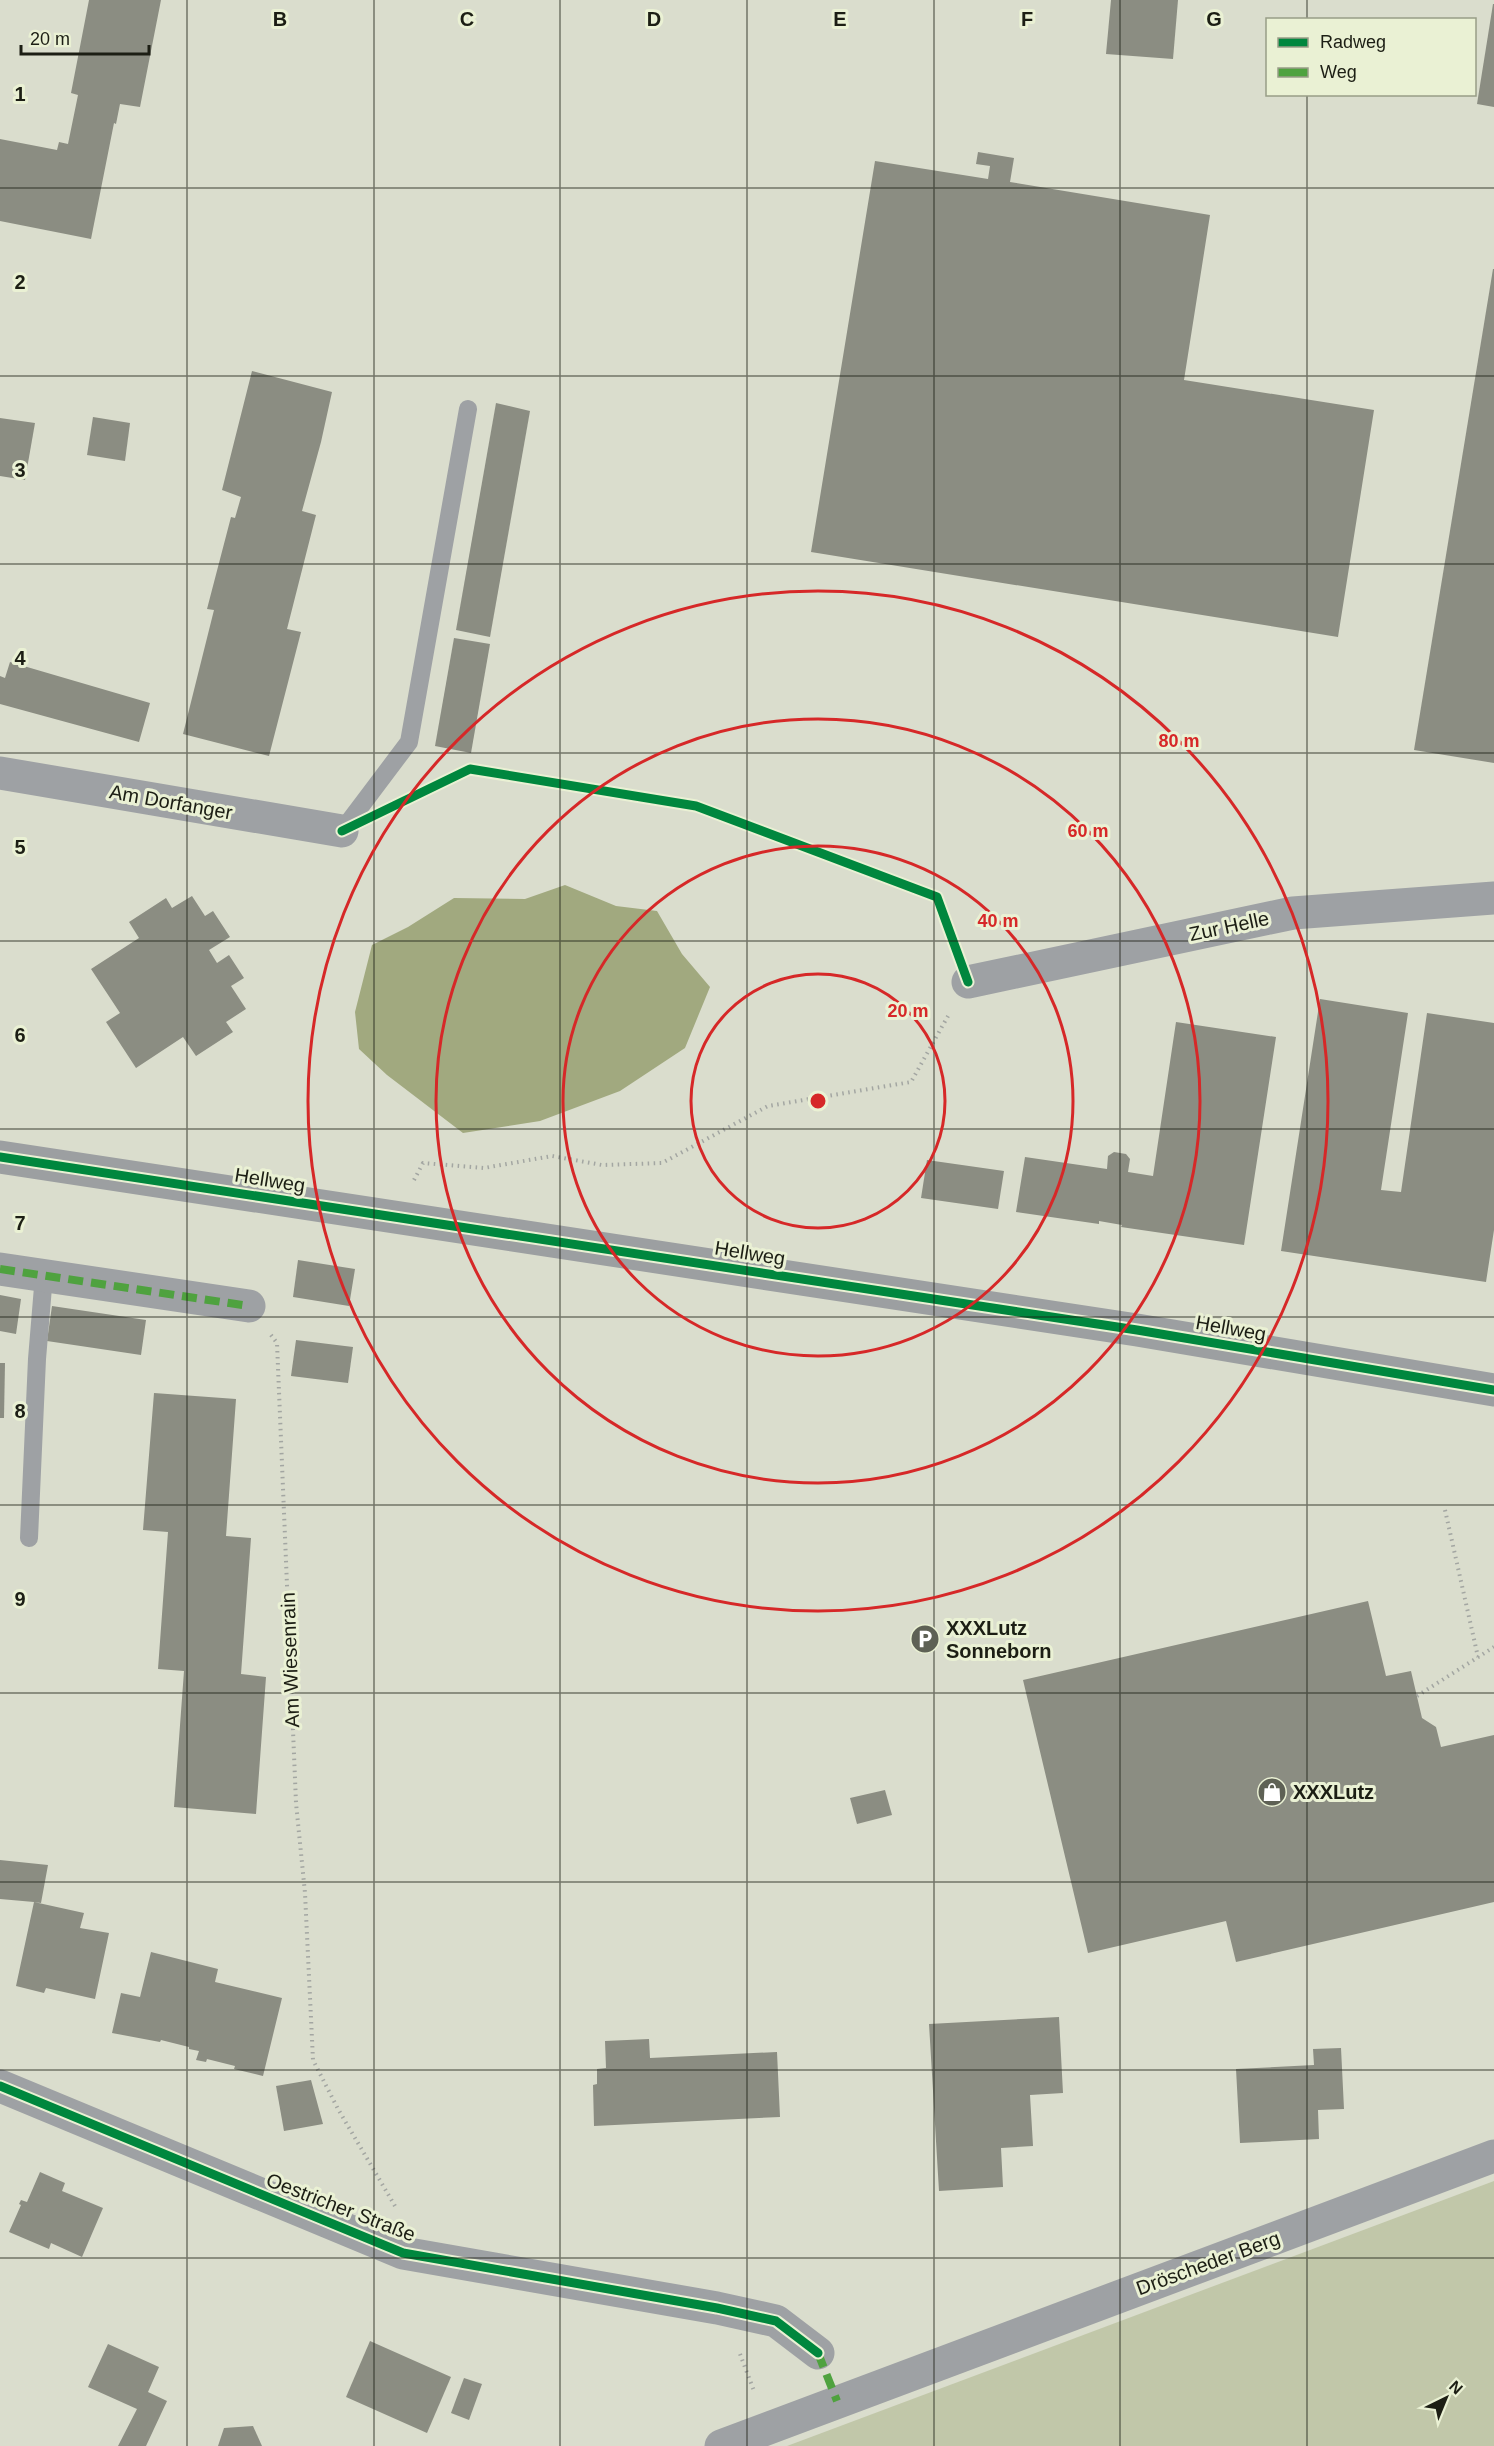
<svg xmlns="http://www.w3.org/2000/svg" width="1494" height="2446" font-family="Helvetica,sans-serif">
	<rect width="100%" height="100%" fill="#daddcd"/>
	<polygon fill="#c1c7a9" points="1494,2181 1494,2446 787,2446"/>
	<polygon fill="#a1a97f" points="565,885 616,906 657,911 682,954 710,987 685,1048 620,1091 540,1121 463,1133 387,1075 359,1049 355,1012 372,945 408,927 454,898 525,899"/>
	<g fill="#8b8d82">
		<polygon points="89,0 161,0 140,107 120,104 116,124 114,123 91,239 0,221 0,139 57,150 59,142 68,144 78,95 71,93"/>
		<polygon points="1111,0 1178,0 1173,59 1106,54"/>
		<polygon points="1493,4 1494,4 1494,107 1477,104"/>
		<polygon points="978,152 1014,158 1010,182 1210,215 1184,380 1374,410 1338,637 811,552 875,161 988,179 990,166 976,164"/>
		<polygon points="1493,269 1494,269 1494,763 1414,750"/>
		<polygon points="252,371 332,392 321,442 302,511 316,515 287,629 301,632 269,756 183,734 214,610 207,609 231,517 235,518 241,497 222,490"/>
		<polygon points="496,403 530,411 490,637 456,630"/>
		<polygon points="93,417 130,423 125,461 87,455"/>
		<polygon points="0,418 35,423 25,480 0,476"/>
		<polygon points="454,638 490,644 471,753 435,746"/>
		<polygon points="10,662 150,703 139,742 0,704 0,676 5,678"/>
		<polygon points="192,896 205,916 213,911 230,937 209,950 217,963 229,955 244,978 231,986 246,1009 226,1022 233,1032 196,1056 183,1037 136,1068 106,1022 120,1013 91,969 139,938 129,922 166,898 172,908"/>
		<polygon points="1320,999 1408,1013 1381,1190 1401,1192 1427,1013 1494,1023 1494,1230 1486,1282 1281,1251"/>
		<polygon points="1176,1022 1276,1037 1244,1245 1121,1227 1122,1225 1099,1221 1099,1224 1016,1212 1025,1157 1107,1169 1108,1156 1114,1152 1126,1154 1130,1159 1128,1172 1153,1176"/>
		<polygon points="927,1160 1004,1171 998,1209 921,1198"/>
		<polygon points="298,1260 355,1269 349,1306 293,1297"/>
		<polygon points="0,1295 21,1299 16,1334 0,1331"/>
		<polygon points="52,1306 146,1320 141,1355 47,1341"/>
		<polygon points="296,1340 353,1347 348,1383 291,1376"/>
		<polygon points="0,1363 5,1363 4,1418 0,1418"/>
		<polygon points="154,1393 236,1399 226,1536 251,1538 241,1674 266,1677 256,1814 174,1807 184,1671 158,1669 168,1532 143,1530"/>
		<polygon points="1368,1601 1386,1676 1411,1671 1422,1718 1436,1727 1441,1747 1494,1735 1494,1902 1236,1962 1226,1921 1088,1953 1023,1680"/>
		<polygon points="885,1790 892,1815 857,1824 850,1798"/>
		<polygon points="0,1860 48,1865 41,1903 34,1902 84,1913 80,1928 109,1933 95,1999 46,1988 44,1993 16,1986 34,1902 0,1899"/>
		<polygon points="151,1952 218,1969 215,1982 282,1998 263,2076 234,2069 235,2066 207,2059 206,2062 196,2060 199,2051 189,2049 189,2047 161,2040 160,2042 112,2033 121,1993 140,1997"/>
		<polygon points="1059,2017 1063,2093 1030,2095 1033,2146 1001,2148 1003,2187 939,2191 929,2024"/>
		<polygon points="649,2039 650,2058 777,2052 780,2117 594,2126 593,2085 597,2084 597,2069 606,2068 605,2041"/>
		<polygon points="1341,2048 1344,2109 1318,2110 1319,2139 1240,2143 1236,2069 1314,2065 1313,2049"/>
		<polygon points="311,2080 323,2124 284,2131 276,2086"/>
		<polygon points="40,2172 65,2183 62,2191 103,2208 82,2257 51,2243 49,2249 9,2232 21,2205 19,2204 21,2200 27,2202"/>
		<polygon points="370,2341 451,2377 427,2433 346,2397"/>
		<polygon points="108,2344 159,2367 148,2392 167,2401 146,2446 118,2446 137,2409 88,2387"/>
		<polygon points="464,2378 482,2384 469,2420 451,2413"/>
		<polygon points="253,2426 262,2446 218,2446 224,2428"/>
	</g>
	<g fill="none" stroke-linecap="round" stroke-linejoin="round">
		<g stroke="#a3a6a2" stroke-width="4" stroke-dasharray="1.5 4.5" stroke-linecap="butt">
			<polyline points="414,1180 423,1163 484,1168 552,1156 602,1165 662,1163 768,1106 911,1082 948,1016"/>
			<polyline points="271,1335 277,1343 296,1803 305,1893 313,2060 338,2109 395,2206"/>
			<polyline points="1445,1510 1478,1657"/>
			<polyline points="1417,1696 1494,1647"/>
			<polyline points="740,2354 754,2391"/>
		</g>
		<g stroke="#9ea1a4" stroke-width="18">
			<polyline points="342,831 409,742 468,409"/>
			<polyline points="29,1538 37,1359 44,1275"/>
		</g>
		<g stroke="#9ea1a4" stroke-width="33">
			<polyline points="0,773 342,831"/>
			<polyline points="968,982 1293,913 1494,898"/>
			<polyline points="0,1269 249,1306"/>
			<polyline points="0,2086 403,2253 717,2308 776,2321 818,2353"/>
			<polyline points="721,2446 1494,2156"/>
		</g>
		<polyline stroke="#9c9fa1" stroke-width="33" points="0,1157 1137,1330 1494,1390"/>
		<g stroke="#4fa23f" stroke-width="8" stroke-dasharray="15 8" stroke-linecap="butt">
			<polyline points="0,1269 249,1306"/>
			<polyline points="818,2353 837,2401"/>
		</g>
		<g stroke="#eaf1d4" stroke-width="13">
			<g id="cycleway">
				<polyline points="342,831 470,769 696,806 937,897 968,982"/>
				<polyline points="0,1157 1137,1330 1494,1390"/>
				<polyline points="0,2086 403,2253 717,2308 776,2321 818,2353"/>
			</g>
		</g>
		<use href="#cycleway" stroke="#00873e" stroke-width="9"/>
	</g>
	<path fill="none" stroke="#1c1e14" stroke-width="1.5" stroke-opacity="0.55" d="M187 0V2446M374 0V2446M560 0V2446M747 0V2446M934 0V2446M1120 0V2446M1307 0V20M1307 94V2446M0 188H1494M0 376H1494M0 564H1494M0 753H1494M0 941H1494M0 1129H1494M0 1317H1494M0 1505H1494M0 1693H1494M0 1882H1494M0 2070H1494M0 2258H1494"/>
	<g fill="none" stroke="#d62828" stroke-width="3">
		<circle cx="818" cy="1101" r="127"/>
		<circle cx="818" cy="1101" r="255"/>
		<circle cx="818" cy="1101" r="382"/>
		<circle cx="818" cy="1101" r="510"/>
	</g>
	<defs>
		<g id="parking-disc" transform="scale(1.5)"><circle r="9.5" fill="#5e6155" stroke="#eaf1d4"/><path d="M-3.5-5.5H1a3.5 3.5 0 0 1 0 7H-1V5.5H-3.5ZM-1-3.4V-.6H.8a1.4 1.4 0 0 0 0-2.8Z" fill="#fff"/></g>
		<g id="shop-disc" transform="scale(1.5)"><circle r="9.5" fill="#5e6155" stroke="#eaf1d4"/><path d="M-5-2.5h2.3a2.7 3.5 0 0 1 5.4 0H5L5.5 6h-11ZM-1.5-2.5h3a1.5 2.3 0 0 0-3 0Z" fill="#fff"/></g>
	</defs>
	<g fill-rule="evenodd">
		<use href="#parking-disc" x="925" y="1639"/>
		<use href="#shop-disc" x="1272" y="1792"/>
	</g>
	<g text-anchor="middle" stroke-width="6" stroke-linejoin="round" paint-order="stroke">
		<g font-size="20" fill="#1c1e14" stroke="#eaf1d4">
			<text transform="translate(171 802) rotate(10)" y="7">Am Dorfanger</text>
			<text transform="translate(1229 926) rotate(-12)" y="7">Zur Helle</text>
			<text transform="translate(270 1180) rotate(9)" y="7">Hellweg</text>
			<text transform="translate(750 1253) rotate(9)" y="7">Hellweg</text>
			<text transform="translate(1231 1328) rotate(10)" y="7">Hellweg</text>
			<text transform="translate(290 1660) rotate(-92)" y="7">Am Wiesenrain</text>
			<text transform="translate(341 2207) rotate(21)" y="7">Oestricher Straße</text>
			<text transform="translate(1208 2263) rotate(-20)" y="7">Dröscheder Berg</text>
		</g>
		<g font-size="20" font-weight="bold" fill="#1c1e14" stroke="#eaf1d4" text-anchor="start">
			<text x="946" y="1635">XXXLutz<tspan x="946" dy="23">Sonneborn</tspan></text>
			<text x="1293" y="1799">XXXLutz</text>
		</g>
	</g>
	<g font-size="20" text-anchor="middle" font-weight="bold" fill="#1c1e14" stroke="#eaf1d4" stroke-width="6" stroke-linejoin="round" paint-order="stroke">
		<text x="280" y="26">B</text>
		<text x="467" y="26">C</text>
		<text x="654" y="26">D</text>
		<text x="840" y="26">E</text>
		<text x="1027" y="26">F</text>
		<text x="1214" y="26">G</text>
		<text x="20" y="101">1</text>
		<text x="20" y="289">2</text>
		<text x="20" y="477">3</text>
		<text x="20" y="665">4</text>
		<text x="20" y="854">5</text>
		<text x="20" y="1042">6</text>
		<text x="20" y="1230">7</text>
		<text x="20" y="1418">8</text>
		<text x="20" y="1606">9</text>
	</g>
	<circle cx="818" cy="1101" r="9" fill="#d62828" stroke="#eaf1d4" stroke-width="3"/>
	<g font-size="18" text-anchor="middle" font-weight="bold" fill="#d62828" stroke="#eaf1d4" stroke-width="6" stroke-linejoin="round" paint-order="stroke">
		<text x="1179" y="747">80 m</text>
		<text x="1088" y="837">60 m</text>
		<text x="998" y="927">40 m</text>
		<text x="908" y="1017">20 m</text>
	</g>
	<rect x="1266" y="18" width="210" height="78" fill="#eaf1d4" stroke="#989d87" stroke-width="1.5"/>
	<rect x="1278" y="38" width="30" height="9" fill="#00873e" stroke="#989d87" stroke-width="1.5"/>
	<text x="1320" y="48" font-size="18" fill="#1c1e14">Radweg</text>
	<rect x="1278" y="68" width="30" height="9" fill="#4fa23f" stroke="#989d87" stroke-width="1.5"/>
	<text x="1320" y="78" font-size="18" fill="#1c1e14">Weg</text>
	<g transform="translate(1446 2398) rotate(43)" stroke="#eaf1d4" stroke-width="4.5" paint-order="stroke">
	<path d="M0-4.5L10 22L0 15L-10 22Z" fill="#1c1e14"/>
	<text y="-9" font-size="16" font-weight="bold" text-anchor="middle" fill="#1c1e14">N</text>
	</g>
	<path d="M21 45v9h128v-9" fill="none" stroke="#1c1e14" stroke-width="3"/>
	<text x="30" y="45" font-size="18" fill="#1c1e14" stroke="#eaf1d4" stroke-width="4.5" paint-order="stroke">20 m</text>
</svg>
